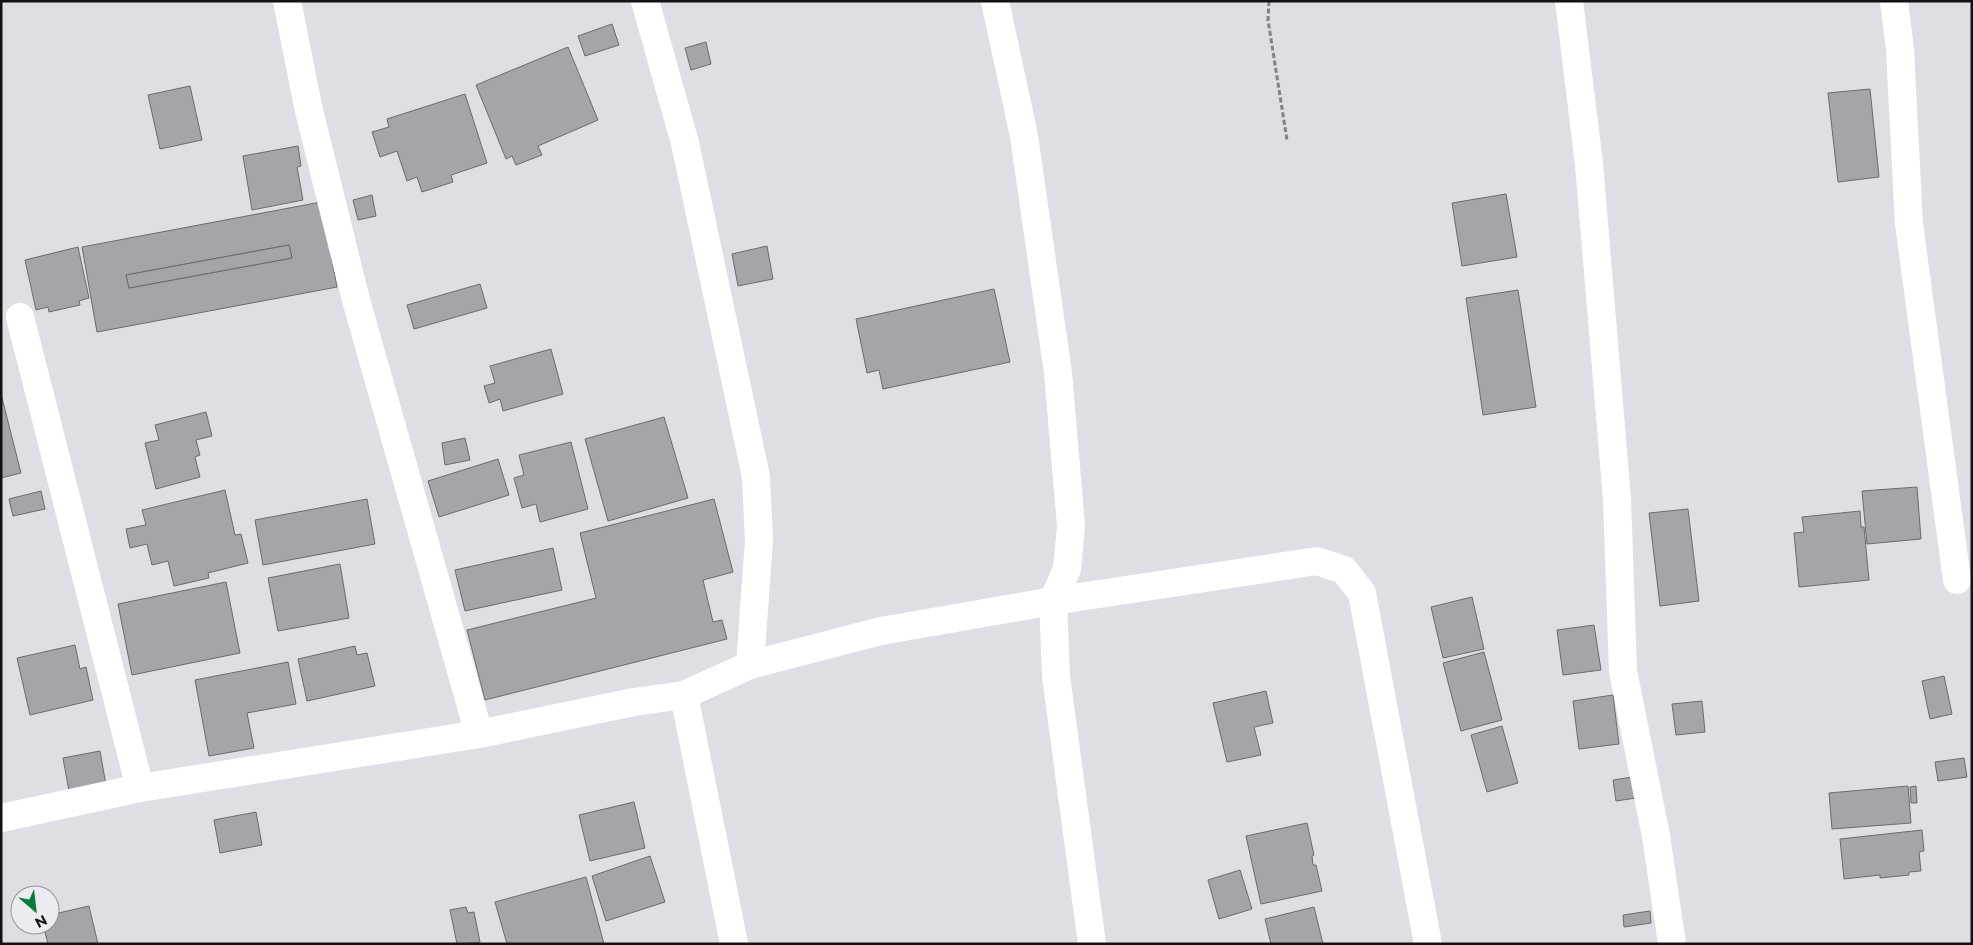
<svg xmlns="http://www.w3.org/2000/svg" width="1973" height="945" font-family="Montserrat,sans-serif">
	<rect width="100%" height="100%" fill="#dfdee4"/>
	<g fill="#a5a4a9" stroke="#6b6a6f" fill-rule="evenodd">
		<polygon points="612,24 619,45 585,56 578,36"/>
		<polygon points="706,42 711,64 691,70 685,48"/>
		<polygon points="568,47 598,120 538,146 542,155 516,165 512,156 506,159 476,85"/>
		<polygon points="190,86 202,140 160,149 148,95"/>
		<polygon points="1870,89 1879,177 1838,182 1828,93"/>
		<polygon points="465,94 487,163 451,175 453,182 422,192 417,177 407,181 397,151 380,157 372,132 389,127 387,119"/>
		<polygon points="298,146 301,166 297,167 303,200 252,210 243,156"/>
		<polygon points="1506,194 1517,257 1462,266 1452,203"/>
		<polygon points="372,195 376,216 358,220 353,200"/>
		<path d="M321 202 337 287 97 332 82 247ZM289 245 292 258 129 288 126 275Z"/>
		<polygon points="289,245 292,258 129,288 126,275"/>
		<polygon points="767,246 773,279 738,286 732,254"/>
		<polygon points="78,247 89,298 79,301 80,305 49,312 48,307 36,310 25,260"/>
		<polygon points="480,284 487,308 414,329 407,305"/>
		<polygon points="994,289 1010,362 883,389 879,370 867,373 856,319"/>
		<polygon points="1518,290 1536,407 1483,415 1466,298"/>
		<polygon points="551,349 563,394 503,411 500,399 489,403 484,386 495,383 490,366"/>
		<polygon points="1,394 21,473 1,478"/>
		<polygon points="206,412 212,436 196,440 200,455 195,457 200,477 156,489 145,443 159,440 155,425"/>
		<polygon points="664,417 688,498 608,521 585,439"/>
		<polygon points="465,438 470,460 445,465 442,443"/>
		<polygon points="571,442 588,509 540,522 536,504 522,508 514,478 524,475 519,455"/>
		<polygon points="498,459 509,495 439,517 428,481"/>
		<polygon points="1917,487 1921,539 1867,544 1862,491"/>
		<polygon points="225,490 235,535 241,534 248,563 208,573 209,578 174,586 168,561 152,565 147,544 130,548 126,529 146,525 142,510"/>
		<polygon points="41,491 45,509 13,516 9,499"/>
		<polygon points="367,499 375,544 263,565 255,520"/>
		<polygon points="714,499 733,572 703,580 713,622 722,620 727,639 485,700 467,630 596,598 580,533"/>
		<polygon points="1688,509 1699,601 1660,606 1649,513"/>
		<polygon points="1860,511 1861,527 1864,527 1869,580 1799,587 1794,533 1804,532 1802,517"/>
		<polygon points="553,548 562,590 465,611 455,570"/>
		<polygon points="340,564 349,618 278,631 268,578"/>
		<polygon points="226,582 240,653 132,675 118,604"/>
		<polygon points="1472,597 1484,649 1443,658 1431,607"/>
		<polygon points="1594,625 1601,670 1563,675 1557,630"/>
		<polygon points="75,645 80,669 86,667 93,700 30,715 17,658"/>
		<polygon points="355,646 357,655 367,653 375,686 307,701 298,659"/>
		<polygon points="1484,652 1502,720 1461,731 1443,663"/>
		<polygon points="288,662 296,704 247,713 254,748 209,756 195,680"/>
		<polygon points="1944,676 1952,714 1930,719 1922,681"/>
		<polygon points="1266,691 1273,723 1254,727 1261,755 1227,762 1213,703"/>
		<polygon points="1613,695 1619,744 1579,749 1573,701"/>
		<polygon points="1702,701 1705,732 1676,735 1672,704"/>
		<polygon points="1502,726 1518,783 1487,792 1471,735"/>
		<polygon points="100,751 106,785 69,791 63,758"/>
		<polygon points="1964,758 1967,777 1938,781 1935,762"/>
		<polygon points="1633,777 1636,798 1616,801 1613,780"/>
		<polygon points="1908,786 1911,823 1832,829 1829,793"/>
		<polygon points="1916,786 1917,803 1911,803 1910,787"/>
		<polygon points="634,802 645,848 590,861 579,815"/>
		<polygon points="256,812 262,845 220,853 214,820"/>
		<polygon points="1307,823 1314,855 1312,856 1313,865 1316,865 1322,891 1261,904 1246,836"/>
		<polygon points="1922,830 1924,851 1919,852 1921,871 1909,872 1909,875 1880,878 1880,875 1844,879 1840,839"/>
		<polygon points="650,856 665,902 606,921 592,876"/>
		<polygon points="1240,870 1252,909 1219,919 1208,880"/>
		<polygon points="586,877 604,944 507,944 495,902"/>
		<polygon points="89,906 98,944 48,944 43,925 50,925 50,915"/>
		<polygon points="466,907 468,913 474,912 480,942 457,944 450,910"/>
		<polygon points="1314,907 1323,944 1271,944 1265,919"/>
		<polygon points="1650,911 1651,923 1624,927 1623,915"/>
	</g>
	<g fill="none" stroke-linecap="round" stroke-linejoin="round">
		<polyline stroke="#828185" stroke-width="3" stroke-dasharray="5 2.5" stroke-linecap="butt" points="1269,1 1268,20 1287,140"/>
		<g stroke="#fff" stroke-width="28">
			<polyline points="287,1 309,111 356,300 479,734"/>
			<polyline points="645,1 685,143 756,477 759,540 750,665"/>
			<polyline points="995,1 1024,136 1058,373 1071,526 1067,569 1053,601 1056,676 1092,944"/>
			<polyline points="1569,1 1589,164 1617,499 1623,671 1656,836 1672,944"/>
			<polyline points="1894,1 1900,50 1909,224 1957,580"/>
			<polyline points="20,317 140,788"/>
			<polyline points="684,695 734,944"/>
			<polyline points="1,818 140,788 479,734 634,702 684,695 750,665 881,631 1053,601 1317,561 1344,570 1362,593 1428,944"/>
		</g>
	</g>
	<rect width="1973" height="945" fill="none" stroke="#121113" stroke-width="5"/>
	<g transform="translate(35 910) rotate(152)"><circle r="24" fill="#ecebf1" stroke="#959498"/>
	<path d="M0-4L9 19L0 12L-9 19Z" fill="#067d35"/>
	<text y="-8" font-size="14" font-weight="bold" text-anchor="middle" fill="#121113">N</text>
	</g>
</svg>
